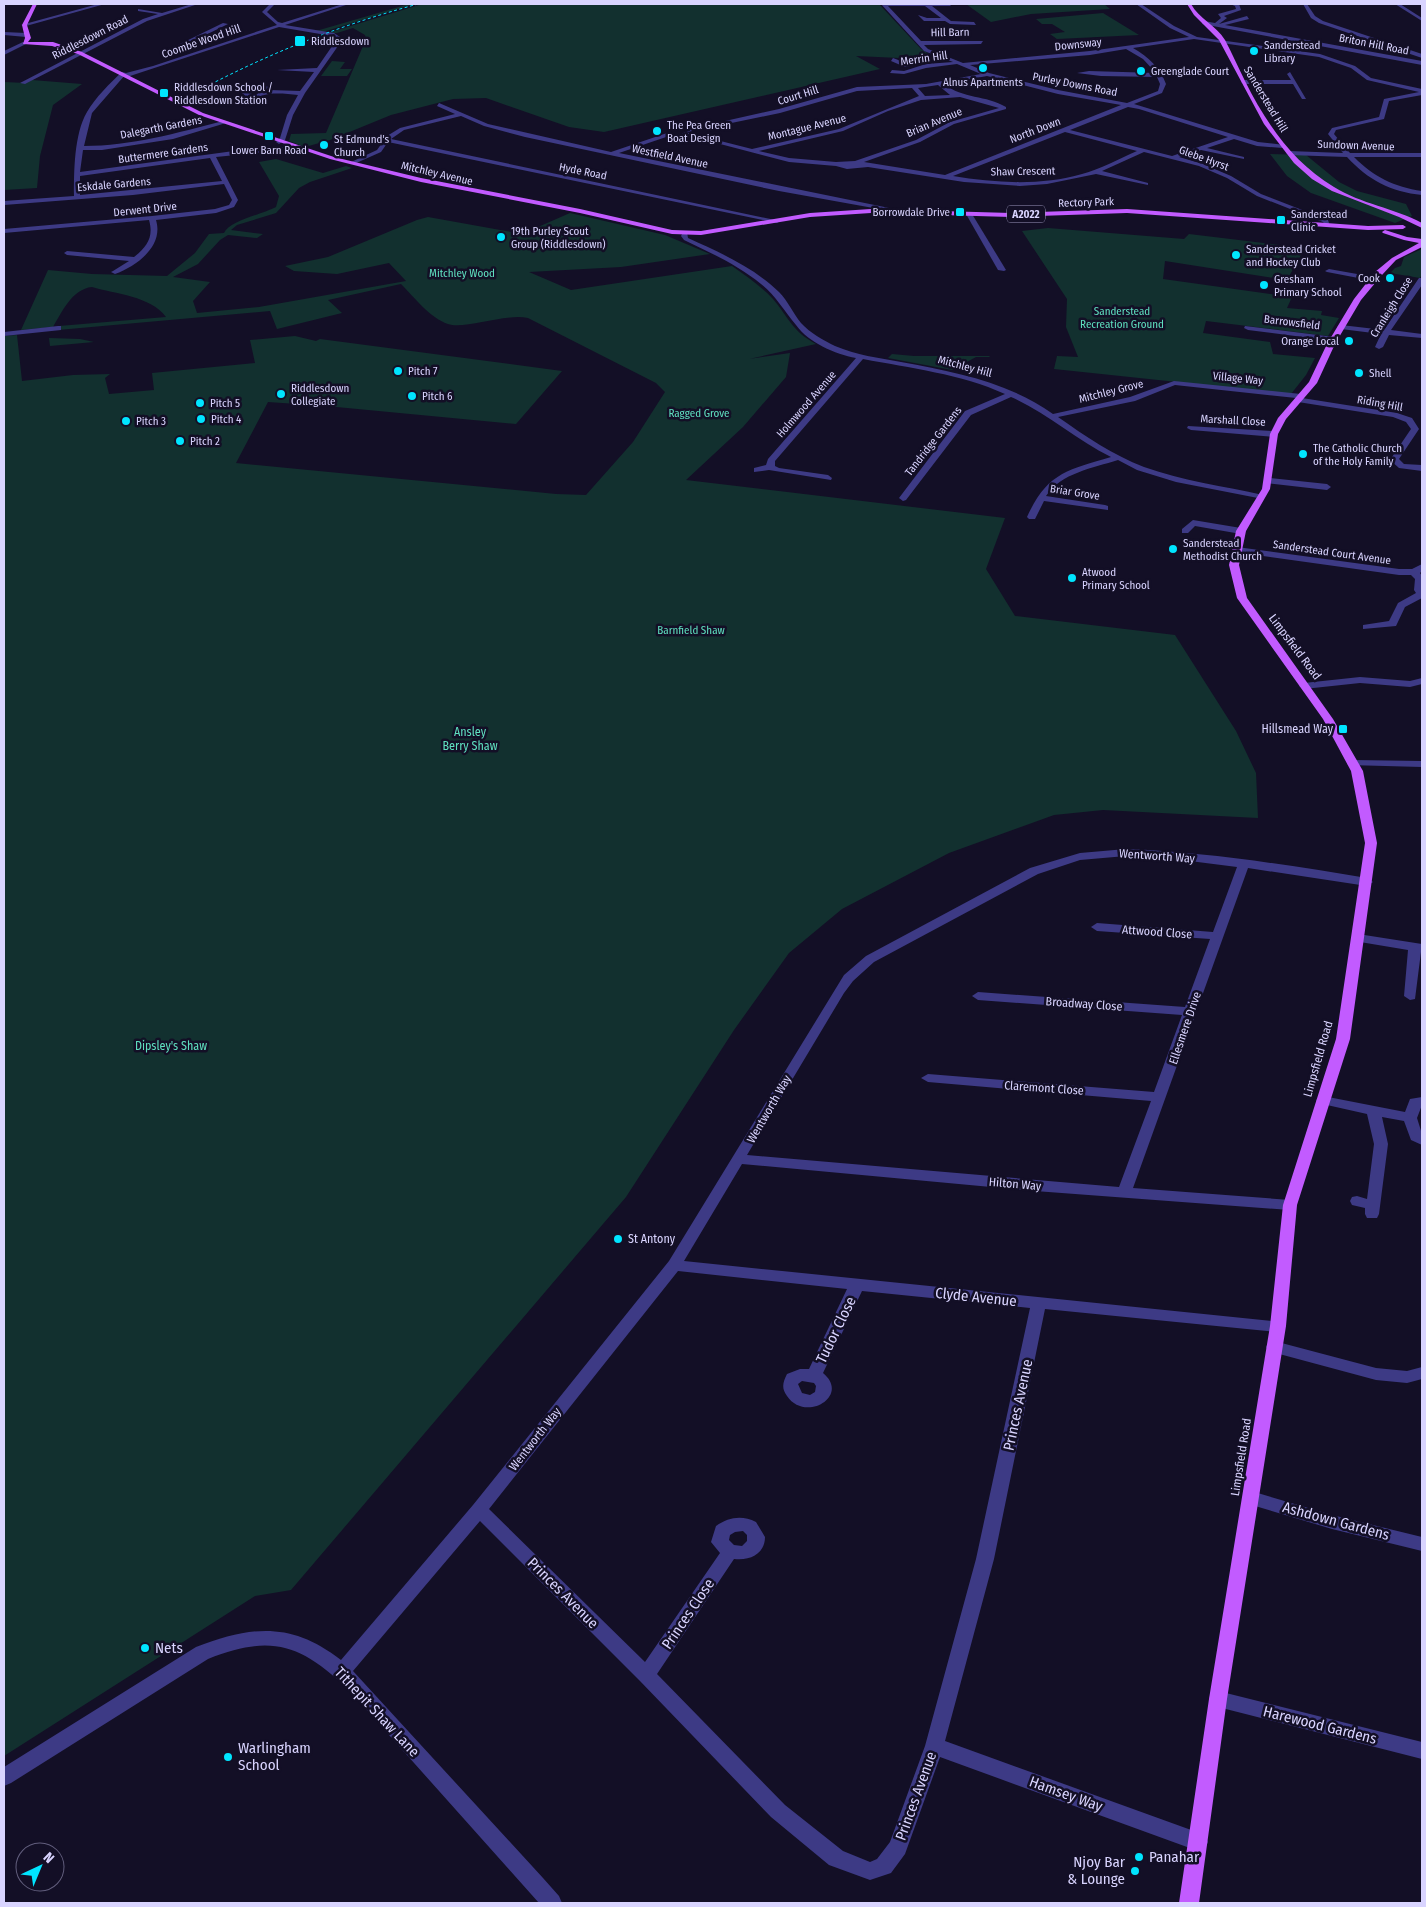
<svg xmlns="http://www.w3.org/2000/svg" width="1426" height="1907" font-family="'Fira Sans Condensed',sans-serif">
	<rect width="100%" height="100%" fill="#130f26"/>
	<g fill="#12302f">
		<polygon points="409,4 414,4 323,32 316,31"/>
		<polygon points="422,4 879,4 921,49 931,55 921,59 856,56 880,69 604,132 569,127 486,98 453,99 391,115 330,140 305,147 289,141 291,134 326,133 366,39 365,35 353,28 337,33 328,33"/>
		<polygon points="966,4 1113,4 1104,4 1110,9 1031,14 991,22"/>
		<polygon points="1103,13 1139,35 1057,39 1050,34 1065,32 1052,24 1042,24 1036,19"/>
		<polygon points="332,61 345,62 340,69 352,69 347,76 321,76"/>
		<polygon points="32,80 82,84 53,105 40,156 37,188 4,190 4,82 26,83"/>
		<polygon points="1270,154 1306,155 1339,182 1357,191 1406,204 1412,216 1395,223 1311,193 1287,176"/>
		<path d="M276 159 323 173 346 166 352 168 310 182 299 188 276 213 237 225 231 230 263 234 257 238 228 235 220 240 198 264 173 277 210 282 193 301 197 313 259 307 406 281 389 263 337 274 294 271 285 266 328 257 417 220 428 217 522 234 570 213 665 235 710 254 621 267 529 272 571 290 732 266C746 276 761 286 773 299 789 318 792 331 816 344L749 359 790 353 786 377 743 427 686 480 1005 518 986 569 1015 616 1175 635 1236 731 1256 773 1258 818 1103 810 1054 815 949 853 842 909 789 953 734 1030 626 1197 291 1590 255 1596 4 1756V336L17 335 22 381 73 375 110 374 105 378 109 394 154 390 152 373 255 363 250 340 295 336 316 341 320 339 562 371 516 424 326 406 268 402 236 463 556 494 586 495 633 442 665 392 656 383 528 318C505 313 464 330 448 324 430 318 414 297 401 284L328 300 342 313 277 329 270 311 58 330 59 326 166 317C151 296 115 294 92 287 72 289 62 312 53 327L21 330 48 270 92 274 167 276 195 253 209 234 224 233C229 221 263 214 276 207L279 196 259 162Z"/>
		<polygon points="1048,228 1184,239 1189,234 1305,248 1287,280 1165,261 1163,279 1292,297 1287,308 1322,311 1321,315 1339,318 1328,336 1206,321 1203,333 1270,342 1273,354 1315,358 1306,375 1291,394 1054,369 1057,356 1078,357 1066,327 1067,299 1022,231"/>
		<polygon points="1422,249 1422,274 1420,278 1390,273 1395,268 1401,266 1404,257"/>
		<polygon points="49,338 80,339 94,342 50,346"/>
		<polygon points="892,354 914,356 990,356 989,357 976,357 952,370 888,358"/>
	</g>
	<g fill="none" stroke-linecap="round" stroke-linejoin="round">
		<g fill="#3d3a85" fill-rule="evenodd">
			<polygon points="98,4 105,4 26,26 21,25"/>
			<polygon points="192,4 198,4 147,21 25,84 20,83 143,19 158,14 138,11 138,9 162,13"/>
			<path d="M270 4H275L267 12 278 22 282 23 343 4H349L285 25 334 33 343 39 305 93 293 115 285 140 279 144 276 142 280 138 287 115 298 95C289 94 278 93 269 94 259 95 252 103 242 93 250 86 260 85 270 87L269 90 300 91 314 72 277 70 317 68 337 39 332 36 279 27 127 77 125 75 92 113 84 146C131 146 177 133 223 121L226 123 173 139 102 150H83L80 172 241 150 298 146 296 149 216 157 238 200 234 207 216 213 156 220C164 246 137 266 115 274L111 272 113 271 129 261 67 255 64 253 67 251 134 257C147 247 154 237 149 220L4 233V229L152 216 215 209 229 205 232 200 224 184 133 195 4 205V201L74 196C74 172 74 134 87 112 95 98 110 83 122 72L126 73 153 66 277 25 262 12ZM264 89 256 95 248 93 256 90ZM210 158 222 181 80 195V176Z"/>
			<path d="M881 4H952L950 6H932L951 21 974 22 976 25 950 24 945 21H924L918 15 927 18H941L925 6H888L921 41H983L981 44 924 45 928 49 963 63 1090 51 1189 37 1170 28 1136 4H1141L1174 26 1197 37 1320 54 1355 66 1371 78 1422 89V95L1389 101 1384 119 1336 130 1334 134 1350 153H1422V157H1354C1374 177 1394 187 1422 191V195C1391 192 1368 180 1347 157L1289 155 1286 153 1289 151 1343 153 1328 134 1332 128 1379 117 1384 99 1419 92 1367 80 1351 68 1319 57 1194 39 1133 48C1149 57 1160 68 1166 84L1162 93 1134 104 1258 142 1285 145 1283 148 1257 146 1234 139 1207 148 1244 157V159L1201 150 1179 157 1203 164 1231 176 1261 194 1328 220 1330 226H1326L1323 222 1257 196 1227 178 1199 166 1144 152 1102 171 1148 183V185L1096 174 1047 184 1020 186 964 182 868 167 847 169 836 166 789 162 682 134 685 132 752 149 839 129 919 96 912 88 857 91 780 113 688 132 685 130 779 109 857 87 926 84 981 74 957 64 926 68 904 74 890 73 892 70 904 71 926 64 953 62 924 51ZM1126 49 1143 59 1156 73 1089 71 1077 73 1101 76 1157 77 1160 84 1158 91 1127 103 1058 90 989 73 970 65 1090 55ZM987 76 1058 94 1121 105 945 175 864 162 920 142 954 124 1006 109V107C986 95 963 99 944 84ZM938 85 950 95 925 96 918 88ZM960 97 999 108 950 122 916 140 855 161 836 162 789 158 759 151 843 131 888 111 921 100ZM1128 107 1139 109 1228 137 1172 156 1070 130ZM1065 132 1137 151C1119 159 1100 169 1082 174 1041 186 995 183 953 176Z"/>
			<polygon points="1230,4 1239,4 1241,10 1224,16 1227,18 1219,24 1247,16 1249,19 1225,25 1422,61 1422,65 1202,24 1204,21 1215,23 1221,18 1218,14 1236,9 1235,6"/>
			<polygon points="1303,4 1307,4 1315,16 1323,21 1422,54 1422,58 1319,23 1311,18"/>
			<polygon points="1395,4 1400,4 1422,18 1422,21"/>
			<polygon points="223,23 228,24 183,46 178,45"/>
			<polygon points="4,32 26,33 29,35 26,37 4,35"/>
			<polygon points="23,42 28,43 4,55 4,51"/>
			<polygon points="893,58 906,63 919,64 905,67 891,61"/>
			<polygon points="1290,72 1306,99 1302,99 1293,84 1244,84 1241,82 1244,80 1291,80 1287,74"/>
			<polygon points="439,103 488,124 611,152 670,132 672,135 619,153 904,211 901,213 779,191 525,137 484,126 461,116 404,130 391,139 780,221 777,223 388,142 381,152 354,164 349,163 377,150 387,136 400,128 455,114 437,106"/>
			<polygon points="969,212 972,214 1006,270 1004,271 998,270 966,214"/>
			<path d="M683 232H687L688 238C721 253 753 267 779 292 788 301 793 313 801 323 810 333 823 340 835 346 856 355 879 358 901 362 955 372 1008 382 1053 414L1130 397 1174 381 1301 394 1305 396 1302 398 1397 413 1412 418 1419 429 1399 459 1404 464 1422 465V471L1399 468 1390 460 1411 429 1406 422 1393 417 1298 402 1294 400 1296 398 1175 385 1135 401 1058 417C1085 436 1113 455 1144 467 1183 481 1224 486 1263 495V499L1176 482 1137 470 1118 460C1093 468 1061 473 1046 496L1105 505 1108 506V510L1044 501 1035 519H1029L1027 517C1047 473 1067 470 1111 457 1076 440 1047 413 1011 397L971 415 906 500 903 501 899 498 965 411 1005 394C961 374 910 368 863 359L775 461V466L779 468 828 475 832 478 831 480 769 470 754 472V468L766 465 768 459 856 358C835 354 809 343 796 325 784 311 776 296 761 284 738 265 711 253 684 240L681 236Z"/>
			<polygon points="1329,269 1374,277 1378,279 1374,281 1327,272 1325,271"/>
			<polygon points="1419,278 1422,278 1422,285 1391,330 1422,334 1422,338 1389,335 1383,347 1379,349 1375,347 1381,334 1341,329 1337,327 1341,325 1384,330"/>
			<polygon points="58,326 61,326 61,330 4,336 4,332"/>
			<polygon points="1245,326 1334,337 1338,339 1334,341 1248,330 1244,328"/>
			<polygon points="1188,426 1274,431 1278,434 1274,437 1191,430 1187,428"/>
			<polygon points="1269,478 1327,484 1331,487 1327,490 1266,483 1266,479"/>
			<polygon points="1193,520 1241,528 1246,531 1241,534 1195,526 1188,533 1182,533 1182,529"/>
			<polygon points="1237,547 1399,569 1412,569 1422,564 1422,571 1420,573 1422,576 1422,598 1405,607 1396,626 1363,629 1363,625 1389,621 1398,603 1416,593 1414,590 1415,579 1411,575 1399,575 1234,552 1232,550"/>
			<polygon points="1360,677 1410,681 1422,678 1422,684 1410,687 1360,683 1304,689 1299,686 1304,683"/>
			<polygon points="1352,760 1422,761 1422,767 1348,765 1347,763"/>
			<path d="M1126 849C1207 852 1288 865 1367 878L1373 882 1367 886 1248 868 1133 1188 1290 1200 1295 1201 1297 1205 1295 1209 1290 1210 1035 1191 742 1164 684 1261 1283 1322 1286 1326 1283 1330 1278 1332 1045 1309 994 1559 945 1741 1205 1835 1208 1842 1205 1849 1198 1851 940 1757 905 1854 891 1873 870 1880 829 1865 771 1817 640 1681 480 1521 353 1671 543 1878 559 1896 562 1903H539L348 1689C300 1644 271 1634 208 1659L11 1783 4 1786V1767L196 1647C251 1626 291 1621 341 1660L473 1505 669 1261 844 975 866 956 1030 868 1080 853ZM1126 856 1174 859 1237 867 1213 932 1097 923 1091 927 1097 931 1210 939 1185 1007 978 992 972 996 978 1000 1182 1015 1154 1092 928 1074 921 1078 928 1082 1151 1101 1119 1187 747 1155 844 993 853 981 874 962 1038 874 1080 860ZM678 1271 847 1289 809 1369H800L787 1374C783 1382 781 1388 787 1396 805 1423 851 1396 823 1373L862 1291 1030 1308 976 1559 925 1746 890 1842 877 1859 870 1862 843 1851 785 1805 657 1674 734 1559C750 1561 765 1554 765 1537L756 1522C742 1515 729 1517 716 1526L711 1542 720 1553 645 1662 489 1509ZM802 1381 814 1383 816 1386 815 1392 810 1395 802 1393 798 1384ZM743 1531 747 1535V1541L742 1546 734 1545 729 1540 730 1535 735 1532Z"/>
			<polygon points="1358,934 1422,944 1415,999 1410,1000 1404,996 1408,950 1354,941 1352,938 1354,935"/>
			<polygon points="1323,1096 1405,1112 1410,1099 1422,1097 1422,1105 1417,1118 1422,1134 1422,1145 1411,1140 1404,1121 1382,1117 1388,1144 1379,1214 1377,1218 1367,1218 1365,1214 1365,1208 1352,1205 1350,1201 1352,1197 1357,1196 1367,1199 1374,1144 1367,1114 1318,1103 1316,1100"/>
			<polygon points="1274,1341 1376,1368 1407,1371 1422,1367 1422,1379 1407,1383 1376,1380 1268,1351 1266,1347 1268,1343"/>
			<polygon points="1251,1491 1332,1515 1422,1537 1422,1551 1332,1529 1245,1503 1243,1498 1245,1493"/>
			<polygon points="1218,1691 1422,1742 1422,1759 1218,1707 1211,1705 1209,1699 1211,1693"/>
		</g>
		<g fill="#c25bff" fill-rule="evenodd">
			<polygon points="33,4 37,4 27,25 31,38 28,42 53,42 82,52 203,113 334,157 421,178 580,209 672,230 701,231 810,213 871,209 1011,213 1127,209 1368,226 1403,225 1406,227 1403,229 1368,230 1127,213 1011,217 871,213 810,217 701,235 672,234 580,213 421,182 330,159 199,115 78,54 52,46 23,44 25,38 22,25"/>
			<path d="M1187 4H1191C1199 19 1216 25 1225 40 1232 53 1238 67 1245 81 1266 123 1293 163 1334 187 1361 204 1394 208 1422 223V228L1399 217 1332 191 1312 179 1294 163 1264 124 1219 40 1194 15Z"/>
			<polygon points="1385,230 1407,237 1422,239 1422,247 1396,260 1381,276 1361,300 1335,344 1317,383 1286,419 1278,434 1270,489 1246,531 1239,565 1247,598 1333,719 1363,771 1377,843 1350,1039 1297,1205 1286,1326 1227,1699 1199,1903 1179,1903 1209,1699 1270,1326 1283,1205 1336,1039 1365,843 1351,771 1323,719 1237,598 1229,565 1236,531 1262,489 1270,434 1278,418 1309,382 1327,344 1354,299 1375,272 1392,258 1419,243 1404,240 1383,233 1382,232"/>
		</g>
		<path stroke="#00e5ff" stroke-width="1" stroke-dasharray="3 2.5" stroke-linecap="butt" d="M196 92C267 54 340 25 418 4"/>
	</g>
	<g fill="#00e5ff" stroke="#130f26" stroke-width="2">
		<rect x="294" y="35" width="12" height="12" rx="2.5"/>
		<circle cx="1254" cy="51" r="5"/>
		<circle cx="983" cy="68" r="5"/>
		<circle cx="1141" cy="71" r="5"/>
		<rect x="159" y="88" width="10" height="10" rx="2.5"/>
		<circle cx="657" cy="131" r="5"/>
		<rect x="264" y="131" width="10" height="10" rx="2.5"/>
		<circle cx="324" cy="145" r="5"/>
		<rect x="955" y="207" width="10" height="10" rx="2.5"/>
		<rect x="1276" y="215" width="10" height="10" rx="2.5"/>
		<circle cx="501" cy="237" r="5"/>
		<circle cx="1236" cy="255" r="5"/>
		<circle cx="1390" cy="278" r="5"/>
		<circle cx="1264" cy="285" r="5"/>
		<circle cx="1349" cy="341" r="5"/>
		<circle cx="398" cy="371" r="5"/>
		<circle cx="1359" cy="373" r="5"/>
		<circle cx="281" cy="394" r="5"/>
		<circle cx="412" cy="396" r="5"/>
		<circle cx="200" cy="403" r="5"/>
		<circle cx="201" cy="419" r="5"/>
		<circle cx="126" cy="421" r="5"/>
		<circle cx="180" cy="441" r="5"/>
		<circle cx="1303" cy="454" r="5"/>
		<circle cx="1173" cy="549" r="5"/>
		<circle cx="1072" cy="578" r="5"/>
		<rect x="1338" y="724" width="10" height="10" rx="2.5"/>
		<circle cx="618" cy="1239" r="5"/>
		<circle cx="145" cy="1648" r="5"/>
		<circle cx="228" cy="1757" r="5"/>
		<circle cx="1139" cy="1857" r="5"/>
		<circle cx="1135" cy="1871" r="5"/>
	</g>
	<g text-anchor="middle" stroke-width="5" stroke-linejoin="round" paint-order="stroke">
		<g font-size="11" fill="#d9d4ff" stroke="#130f26">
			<text transform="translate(950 32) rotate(-1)" y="4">Hill Barn</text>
			<text transform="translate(90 37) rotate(-27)" y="4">Riddlesdown Road</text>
			<text transform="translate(201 41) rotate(-19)" y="4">Coombe Wood Hill</text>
			<text transform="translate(1078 44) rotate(-6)" y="4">Downsway</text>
			<text transform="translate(1374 44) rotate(11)" y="4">Briton Hill Road</text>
			<text transform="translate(924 58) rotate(-8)" y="4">Merrin Hill</text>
			<text transform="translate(1075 84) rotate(11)" y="4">Purley Downs Road</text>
			<text transform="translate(798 95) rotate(-17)" y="4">Court Hill</text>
			<text transform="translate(1266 99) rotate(59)" y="4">Sanderstead Hill</text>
			<text transform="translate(934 122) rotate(-23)" y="4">Brian Avenue</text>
			<text transform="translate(161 127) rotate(-11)" y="4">Dalegarth Gardens</text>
			<text transform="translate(807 127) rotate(-14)" y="4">Montague Avenue</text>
			<text transform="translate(1035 130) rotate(-21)" y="4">North Down</text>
			<text transform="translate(1356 145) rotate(2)" y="4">Sundown Avenue</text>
			<text transform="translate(163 153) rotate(-8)" y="4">Buttermere Gardens</text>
			<text transform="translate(670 156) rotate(12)" y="4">Westfield Avenue</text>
			<text transform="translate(1204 158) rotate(20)" y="4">Glebe Hyrst</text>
			<text transform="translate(583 171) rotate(11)" y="4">Hyde Road</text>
			<text transform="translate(1023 171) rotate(-1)" y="4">Shaw Crescent</text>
			<text transform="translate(437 173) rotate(13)" y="4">Mitchley Avenue</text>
			<text transform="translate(114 184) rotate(-5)" y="4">Eskdale Gardens</text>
			<text transform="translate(1086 202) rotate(-2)" y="4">Rectory Park</text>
			<text transform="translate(145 209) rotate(-6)" y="4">Derwent Drive</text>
			<text transform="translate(1391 307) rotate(-58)" y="4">Cranleigh Close</text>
			<text transform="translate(1292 322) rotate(7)" y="4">Barrowsfield</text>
			<text transform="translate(965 366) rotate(15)" y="4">Mitchley Hill</text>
			<text transform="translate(1238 378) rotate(6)" y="4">Village Way</text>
			<text transform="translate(1111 391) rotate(-14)" y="4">Mitchley Grove</text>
			<text transform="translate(1380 403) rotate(10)" y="4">Riding Hill</text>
			<text transform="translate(806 404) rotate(-49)" y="4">Holmwood Avenue</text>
			<text transform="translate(1233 420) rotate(3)" y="4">Marshall Close</text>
			<text transform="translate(933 441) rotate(-52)" y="4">Tandridge Gardens</text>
			<text transform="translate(1075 492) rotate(9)" y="4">Briar Grove</text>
			<text transform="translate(1332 552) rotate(8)" y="4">Sanderstead Court Avenue</text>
		</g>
		<g font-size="11" fill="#d9d4ff" stroke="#130f26" text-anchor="start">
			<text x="311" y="45">Riddlesdown</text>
			<text x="1264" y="49">Sanderstead<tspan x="1264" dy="13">Library</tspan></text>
			<text x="1151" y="75">Greenglade Court</text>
			<text x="983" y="86" text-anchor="middle">Alnus Apartments</text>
			<text x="174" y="91">Riddlesdown School /<tspan x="174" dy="13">Riddlesdown Station</tspan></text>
			<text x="667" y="129">The Pea Green<tspan x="667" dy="13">Boat Design</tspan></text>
			<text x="334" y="143">St Edmund's<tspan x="334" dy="13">Church</tspan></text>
			<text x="269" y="154" text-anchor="middle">Lower Barn Road</text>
			<text x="950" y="216" text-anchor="end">Borrowdale Drive</text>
			<text x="1291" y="218">Sanderstead<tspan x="1291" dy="13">Clinic</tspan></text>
			<text x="511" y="235">19th Purley Scout<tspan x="511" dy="13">Group (Riddlesdown)</tspan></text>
			<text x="1246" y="253">Sanderstead Cricket<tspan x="1246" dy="13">and Hockey Club</tspan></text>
			<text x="1380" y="282" text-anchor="end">Cook</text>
			<text x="1274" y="283">Gresham<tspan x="1274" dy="13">Primary School</tspan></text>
			<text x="1339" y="345" text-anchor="end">Orange Local</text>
			<text x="408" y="375">Pitch 7</text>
			<text x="1369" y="377">Shell</text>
			<text x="291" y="392">Riddlesdown<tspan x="291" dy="13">Collegiate</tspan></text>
			<text x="422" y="400">Pitch 6</text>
			<text x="210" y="407">Pitch 5</text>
			<text x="211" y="423">Pitch 4</text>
			<text x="136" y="425">Pitch 3</text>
			<text x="190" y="445">Pitch 2</text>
			<text x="1313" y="452">The Catholic Church<tspan x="1313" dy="13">of the Holy Family</tspan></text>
			<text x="1183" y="547">Sanderstead<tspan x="1183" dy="13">Methodist Church</tspan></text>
			<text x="1082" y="576">Atwood<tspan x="1082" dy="13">Primary School</tspan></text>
		</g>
		<rect fill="#130f26" stroke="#9e99be" stroke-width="1" x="1007" y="205.5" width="38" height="17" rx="4"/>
		<g font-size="11" font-weight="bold" fill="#d9d4ff">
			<text x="1026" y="218">A2022</text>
		</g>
		<g font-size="11" fill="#5fe0c0" stroke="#130f26">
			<text x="462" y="277">Mitchley Wood</text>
			<text x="1122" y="315">Sanderstead<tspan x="1122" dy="13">Recreation Ground</tspan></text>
			<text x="699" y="417">Ragged Grove</text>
			<text x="691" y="634">Barnfield Shaw</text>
		</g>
		<g font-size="12" fill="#d9d4ff" stroke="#130f26">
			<text transform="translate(1295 647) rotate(53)" y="4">Limpsfield Road</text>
			<text transform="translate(1157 856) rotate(4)" y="4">Wentworth Way</text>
			<text transform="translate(1157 932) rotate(4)" y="4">Attwood Close</text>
			<text transform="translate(1084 1004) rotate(4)" y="4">Broadway Close</text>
			<text transform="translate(1185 1028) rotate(-71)" y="4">Ellesmere Drive</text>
			<text transform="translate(1318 1059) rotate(-74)" y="4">Limpsfield Road</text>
			<text transform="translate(1044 1088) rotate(4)" y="4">Claremont Close</text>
			<text transform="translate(769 1109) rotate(-60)" y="4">Wentworth Way</text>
			<text transform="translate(1015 1184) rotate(5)" y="4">Hilton Way</text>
			<text transform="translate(535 1439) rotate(-52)" y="4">Wentworth Way</text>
			<text transform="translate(1241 1457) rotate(-81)" y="4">Limpsfield Road</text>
		</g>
		<g font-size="12" fill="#d9d4ff" stroke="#130f26" text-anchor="end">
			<text x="1333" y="733">Hillsmead Way</text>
			<text x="628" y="1243" text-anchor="start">St Antony</text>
		</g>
		<g font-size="12" fill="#5fe0c0" stroke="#130f26">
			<text x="470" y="736">Ansley<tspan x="470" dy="14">Berry Shaw</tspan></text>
			<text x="171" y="1050">Dipsley's Shaw</text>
		</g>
		<g font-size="15" fill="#d9d4ff" stroke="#130f26">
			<text transform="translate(976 1297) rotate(6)" y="5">Clyde Avenue</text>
			<text transform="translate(836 1330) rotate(-64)" y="5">Tudor Close</text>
			<text transform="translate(1018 1405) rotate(-78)" y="5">Princes Avenue</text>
			<text transform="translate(1336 1521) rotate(15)" y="5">Ashdown Gardens</text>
			<text transform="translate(563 1593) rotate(45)" y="5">Princes Avenue</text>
			<text transform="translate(688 1614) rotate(-56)" y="5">Princes Close</text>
			<text transform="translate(377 1712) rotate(47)" y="5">Tithepit Shaw Lane</text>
			<text transform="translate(1320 1725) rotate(14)" y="5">Harewood Gardens</text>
			<text transform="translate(1066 1794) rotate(20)" y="5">Hamsey Way</text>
			<text transform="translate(916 1796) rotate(-70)" y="5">Princes Avenue</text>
		</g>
		<g font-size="15" fill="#d9d4ff" stroke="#130f26" text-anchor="start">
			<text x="155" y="1653">Nets</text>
			<text x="238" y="1753">Warlingham<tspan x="238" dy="17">School</tspan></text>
			<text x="1149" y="1862">Panahar</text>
			<text x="1125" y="1867" text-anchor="end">Njoy Bar<tspan x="1125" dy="17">&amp; Lounge</tspan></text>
		</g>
	</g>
	<rect width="1426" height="1907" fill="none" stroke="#d9d4ff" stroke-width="10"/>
	<g transform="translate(40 1867) rotate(44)"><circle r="24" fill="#130f26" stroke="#625e7d"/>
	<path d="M0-4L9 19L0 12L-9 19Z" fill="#00e5ff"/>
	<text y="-8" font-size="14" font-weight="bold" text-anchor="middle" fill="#d9d4ff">N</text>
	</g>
</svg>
